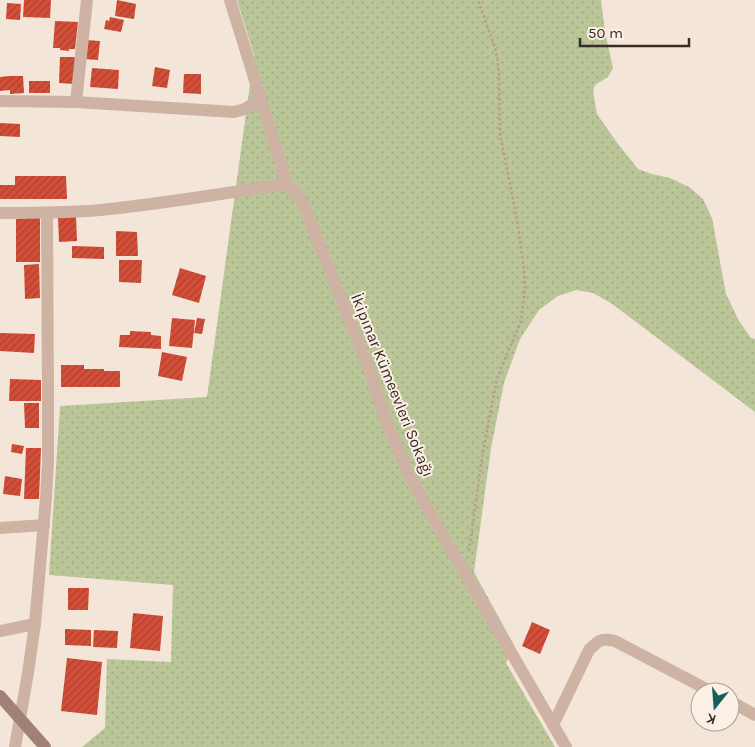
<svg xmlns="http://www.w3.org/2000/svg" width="755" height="747" font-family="Karla,sans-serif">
	<defs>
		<pattern id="grass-dots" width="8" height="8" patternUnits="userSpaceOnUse" patternTransform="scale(1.25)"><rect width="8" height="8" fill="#bac598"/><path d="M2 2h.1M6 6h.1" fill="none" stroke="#a1a983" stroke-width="1.8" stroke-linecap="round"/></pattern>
		<pattern id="building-hatch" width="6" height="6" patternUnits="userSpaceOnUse" patternTransform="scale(1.25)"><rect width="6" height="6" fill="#d34e38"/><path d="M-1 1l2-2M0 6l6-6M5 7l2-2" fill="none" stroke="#ac412f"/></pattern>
	</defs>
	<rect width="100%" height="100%" fill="#f4e5d9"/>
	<polygon fill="url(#grass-dots)" points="237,0 601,0 605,32 613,68 608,77 595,85 593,92 597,114 618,144 638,169 652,174 670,178 689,187 703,199 712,218 726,294 739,321 751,338 755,339 755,412 611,303 593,293 576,290 558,296 539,310 520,339 504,383 491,448 474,572 515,647 506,663 555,747 82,747 105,728 107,659 171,662 173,585 49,575 60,406 207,397 254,55"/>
	<g fill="url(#building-hatch)">
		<polygon points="24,0 51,0 50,18 23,17"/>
		<polygon points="117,0 136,4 134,19 115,16"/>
		<polygon points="7,3 21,4 20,20 6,19"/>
		<polygon points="110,17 124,20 121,32 104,29 106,20 109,21"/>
		<polygon points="55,21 78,22 75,49 69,49 69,51 60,50 60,48 53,48"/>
		<polygon points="86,40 100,41 98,60 84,59"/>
		<polygon points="60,57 75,57 74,84 59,83"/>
		<polygon points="155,67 170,70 167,88 152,86"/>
		<polygon points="92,68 119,70 118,89 90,87"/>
		<polygon points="184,74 201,74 201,94 183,93"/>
		<polygon points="9,76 23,76 24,93 10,94 10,90 0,91 0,77"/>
		<rect x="29" y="81" width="21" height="12"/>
		<polygon points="0,123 20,124 20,137 0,136"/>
		<polygon points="15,176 66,176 67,199 0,199 0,185 15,185"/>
		<polygon points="76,216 77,241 59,242 58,217"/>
		<rect x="16" y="218" width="24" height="44"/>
		<polygon points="116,231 137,232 138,256 116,256"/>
		<polygon points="72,246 104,247 104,259 72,258"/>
		<polygon points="119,260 142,260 141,283 119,282"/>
		<polygon points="39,264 40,298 25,299 24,265"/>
		<polygon points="180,268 206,276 199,303 172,295"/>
		<polygon points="172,318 195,320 192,348 169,346"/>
		<polygon points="197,318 205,319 202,334 194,333"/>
		<polygon points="130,331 151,332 151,335 161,336 161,349 119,347 120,335 130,335"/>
		<polygon points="0,333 35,334 34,353 0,351"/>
		<polygon points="162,352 187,357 182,381 158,376"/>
		<polygon points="61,365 84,365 84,369 104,369 104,371 120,371 120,387 61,387"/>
		<polygon points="10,379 41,380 41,401 9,401"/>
		<polygon points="24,403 39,403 39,428 25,428"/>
		<polygon points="12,444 24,446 22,454 11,452"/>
		<polygon points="26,448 41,448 39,499 24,499"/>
		<polygon points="5,476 22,479 20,496 3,494"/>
		<polygon points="68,588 89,588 88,610 68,610"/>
		<polygon points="133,613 163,616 160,651 130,648"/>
		<polygon points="532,622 550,630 540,654 522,646"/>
		<polygon points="65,629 91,630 91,646 65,645"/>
		<polygon points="94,630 118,631 117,648 93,647"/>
		<polygon points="67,658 102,662 97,715 61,711"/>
	</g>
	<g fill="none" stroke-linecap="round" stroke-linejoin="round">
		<polyline stroke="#ba9c8e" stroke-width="2.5" stroke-dasharray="2.5 2.5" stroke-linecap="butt" points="469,551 483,451 497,378 521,321 525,289 524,269 517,219 500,134 499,73 496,51 478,0"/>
		<g stroke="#ceb3a4" stroke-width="12">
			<path d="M230 0 287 184C298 193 303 203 308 216L369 369 388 426 407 470 422 499 566 747"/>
			<polyline points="0,101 76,102 234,112 245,109 260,99"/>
			<polyline points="76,102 87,0"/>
			<path d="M0 213C33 213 67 213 100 210 162 204 225 193 287 184"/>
			<polyline points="0,528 44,525"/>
			<polyline points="0,631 35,624"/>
			<polyline points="730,701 755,715"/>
			<path d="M553 725 589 650C599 640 601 638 615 641L712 692"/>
			<polyline points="15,747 28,673 35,624 46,498 48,462 48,395 47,213"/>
		</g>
		<polyline stroke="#a18175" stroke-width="12" points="0,696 45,747"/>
	</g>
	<g text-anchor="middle" stroke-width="4" stroke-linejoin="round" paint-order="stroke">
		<g font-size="16" fill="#382a26" stroke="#fbefe6">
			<text transform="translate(393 385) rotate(68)" y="6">İkipınar Kümeevleri Sokağı</text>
		</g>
	</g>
	<g transform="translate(715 707) rotate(197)"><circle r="24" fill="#fbefe6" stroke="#ada099"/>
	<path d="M0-4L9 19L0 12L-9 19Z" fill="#175e5c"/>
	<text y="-8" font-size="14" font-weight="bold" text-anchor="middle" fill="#382a26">K</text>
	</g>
	<path d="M580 38v8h109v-8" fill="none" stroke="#382a26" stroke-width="2.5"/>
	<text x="588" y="38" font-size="15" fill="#382a26" stroke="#fbefe6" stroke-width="4" paint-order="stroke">50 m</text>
</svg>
